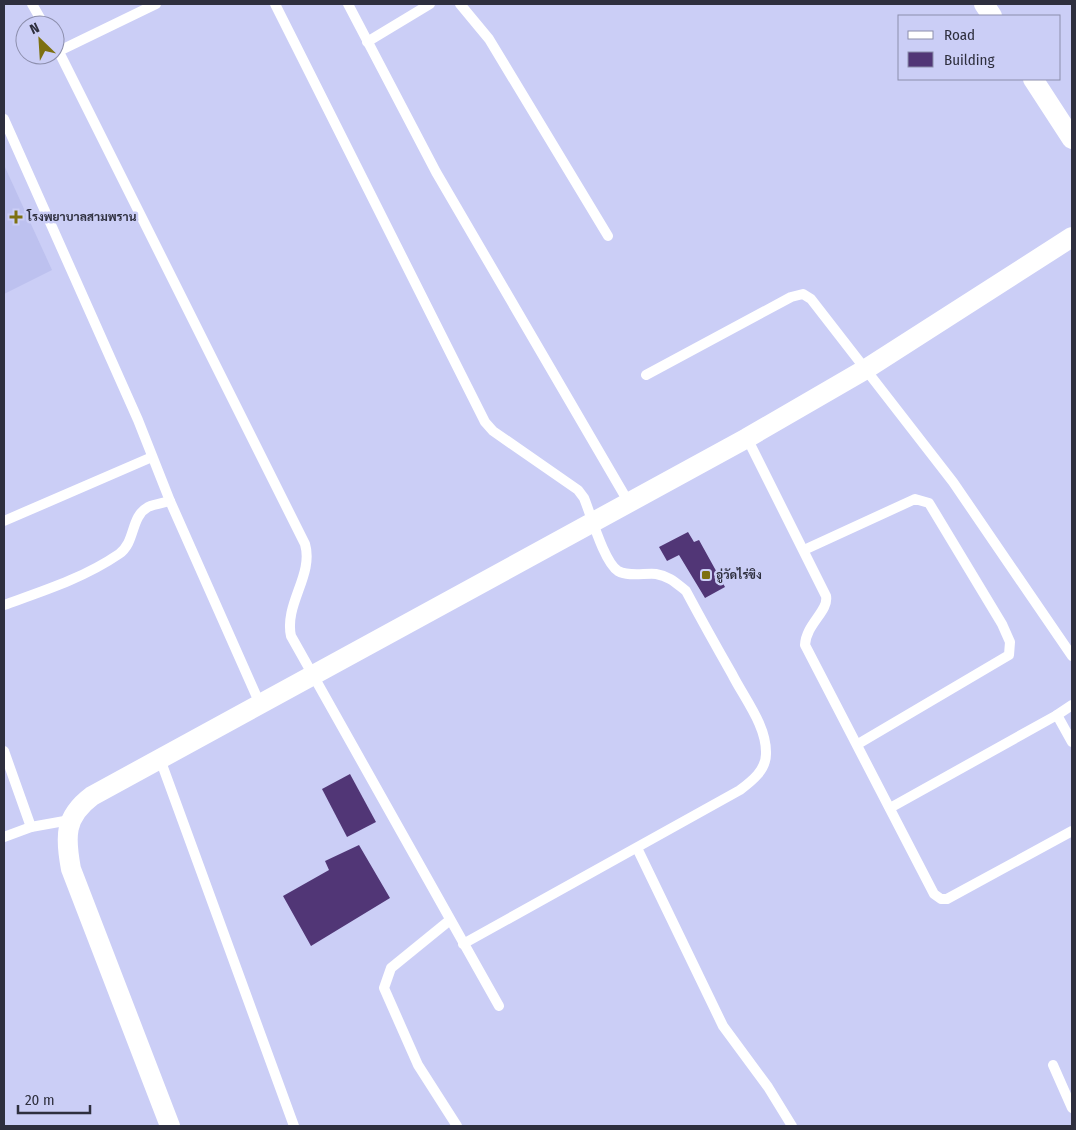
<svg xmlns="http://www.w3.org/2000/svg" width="1076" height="1130" font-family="'Fira Sans Condensed',Sarabun,sans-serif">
	<rect width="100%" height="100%" fill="#cbcef6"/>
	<polygon fill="#bdc1ef" points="4,165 52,270 4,294"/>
	<g fill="#513676">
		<polygon points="688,532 694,542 699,540 725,587 705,598 679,555 667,561 659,547"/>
		<polygon points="350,774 376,822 347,837 322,789"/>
		<polygon points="359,845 390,898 311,946 283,896 329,870 325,861"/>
	</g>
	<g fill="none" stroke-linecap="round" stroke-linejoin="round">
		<g stroke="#fff" stroke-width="10">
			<polyline points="32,4 44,25"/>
			<path d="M275 4 485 422 493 431 578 490 584 498C591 515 604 562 618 571 629 577 644 573 656 574 669 576 676 583 686 591 701 619 716 646 732 674 744 698 767 726 766 754 766 770 752 781 740 790L463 944"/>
			<polyline points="348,4 436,172 629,503"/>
			<polyline points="460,4 489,39 608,236"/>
			<polyline points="367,42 430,4"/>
			<path d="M55 44 305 544C314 575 284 604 291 636L499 1006"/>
			<polyline points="59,51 156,4"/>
			<polyline points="4,119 138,420 170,501 260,704"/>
			<polyline points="646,375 791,297 803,294 811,299 953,482 1072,656"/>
			<path d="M747 438 826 596C829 611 806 624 805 645L934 894 941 899H947L1072 831"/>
			<polyline points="4,521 152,457"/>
			<polyline points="804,550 915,499 929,503 1002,624 1010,642 1009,655 858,744"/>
			<path d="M4 605C43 591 84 578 119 554 136 542 130 517 148 507 155 504 163 503 170 501"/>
			<polyline points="1057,715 1072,705"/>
			<polyline points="4,751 31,827"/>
			<polyline points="160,759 294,1126"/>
			<polyline points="890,808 1057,715 1072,742"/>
			<polyline points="4,837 31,827 70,820"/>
			<polyline points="637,848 723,1026 768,1087 792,1126"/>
			<polyline points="450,920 391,968 384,988 418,1065 457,1126"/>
			<polyline points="1053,1065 1072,1108"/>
		</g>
		<g stroke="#fff" stroke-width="20">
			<polyline points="984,4 992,16"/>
			<polyline points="1033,79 1072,139"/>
			<path d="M170 1126 71 869C65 837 64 817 92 796L747 438 866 369 1072 237"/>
		</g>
	</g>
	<g fill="#7d7010" stroke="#cbcef6" stroke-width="2">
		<path d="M13.5 209.5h5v5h5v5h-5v5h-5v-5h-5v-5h5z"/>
		<rect x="701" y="570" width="10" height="10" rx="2.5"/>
	</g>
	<g text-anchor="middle" stroke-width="5" stroke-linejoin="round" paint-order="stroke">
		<g font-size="12" font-weight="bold" fill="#2e2f3e" stroke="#cbcef6" text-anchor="start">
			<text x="27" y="221">โรงพยาบาลสามพราน</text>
			<text x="716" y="579">อู่วัดไร่ขิง</text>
		</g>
	</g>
	<rect width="1076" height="1130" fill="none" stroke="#2e2f3e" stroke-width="10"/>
	<rect x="898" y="15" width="162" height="65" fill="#cbcef6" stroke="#8c8eac"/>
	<rect x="908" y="31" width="25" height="8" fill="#ffffff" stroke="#8c8eac"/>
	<text x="944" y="40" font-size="15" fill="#2e2f3e">Road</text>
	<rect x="908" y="52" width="25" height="15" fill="#513676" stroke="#8c8eac"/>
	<text x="944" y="65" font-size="15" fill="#2e2f3e">Building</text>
	<g transform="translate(40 40) rotate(335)"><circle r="24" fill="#cbcef6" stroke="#8c8eac"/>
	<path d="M0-4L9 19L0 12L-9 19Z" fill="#7d7010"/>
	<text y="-8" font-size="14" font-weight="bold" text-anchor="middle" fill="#2e2f3e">N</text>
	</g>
	<path d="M18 1105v8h72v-8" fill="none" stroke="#2e2f3e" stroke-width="2.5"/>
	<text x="25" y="1105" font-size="15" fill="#2e2f3e" stroke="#cbcef6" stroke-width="4" paint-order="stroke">20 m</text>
</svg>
